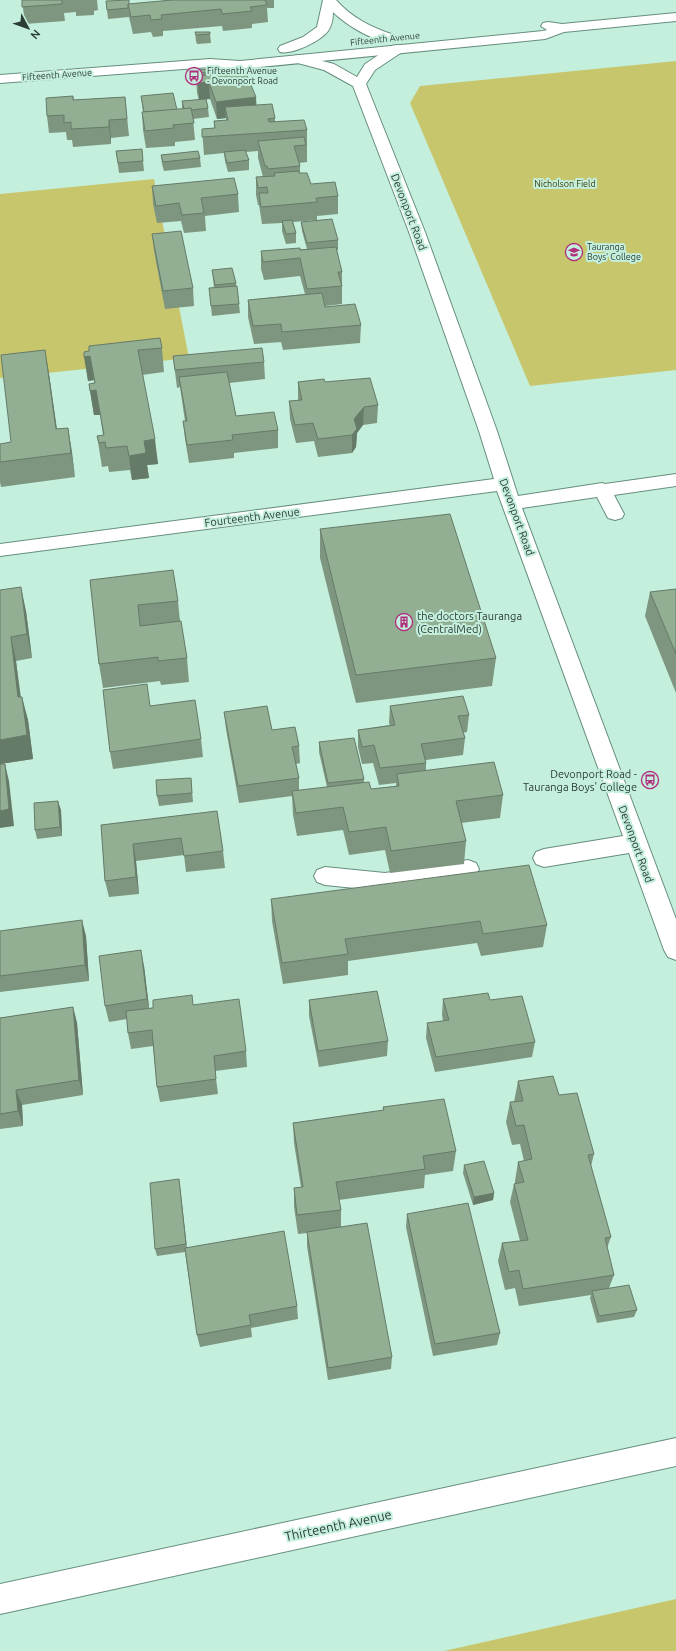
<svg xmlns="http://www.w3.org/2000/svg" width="676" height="1651" font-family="Ubuntu,sans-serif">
	<rect width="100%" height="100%" fill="#c4efdd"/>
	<g fill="#c8c66d">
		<polygon points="676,61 676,370 530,386 410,103 420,86"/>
		<polygon points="154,179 189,358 0,378 0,194"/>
		<polygon points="676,1599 676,1651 444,1651"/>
	</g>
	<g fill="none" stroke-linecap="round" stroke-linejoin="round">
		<g stroke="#668e7e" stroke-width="2">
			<g id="minor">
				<path d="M323 0H336C352 18 371 27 394 35L396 38 394 41C377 45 345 24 333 12 333 19 332 25 328 31 321 41 292 55 280 52L278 49 280 46 303 37 317 27Z"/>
				<polygon points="397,45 402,46 404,49 402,52 375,70 366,84 425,232 497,431 518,496 602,483 605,484 676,474 676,486 614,495 624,514 622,518 615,520 608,518 597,497 522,508 676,919 676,960 668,957 664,950 629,853 544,867 536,864 533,858 536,852 544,849 623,836 497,491 0,556 0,544 494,479 479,431 409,232 353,86 324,70 294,62 292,59 294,56 299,55 334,64 357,77 365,64 392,46"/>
				<polygon points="468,860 476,863 479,869 476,875 468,878 385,891 325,885 317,882 314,876 317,870 325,867 385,873"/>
				<polygon points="676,1438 676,1466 0,1614 0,1584"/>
			</g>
		</g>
		<g stroke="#668e7e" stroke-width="2">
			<polygon id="major" points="676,13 676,21 564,32 545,39 240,69 210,67 0,83 0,75 210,59 240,61 543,31 547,30 541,26 543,23 548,22 562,24"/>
		</g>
		<use href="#minor" fill="#fff" fill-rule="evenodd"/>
		<use href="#major" fill="#fff" fill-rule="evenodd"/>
	</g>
	<g fill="#7e967f">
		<polygon points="22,0 97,0 98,10 94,11 94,15 76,16 76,12 64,13 65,21 25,24"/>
		<polygon points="172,0 274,0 274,8 267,8 268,22 252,24 252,28 223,31 222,26 163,31 163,36 153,37 151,32 133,34 129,17 108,19 106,1 129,4"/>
		<polygon points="195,32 210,34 211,43 197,44 196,41"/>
		<polygon points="198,70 215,72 215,74 256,105 275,118 275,122 307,130 307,162 299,163 300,166 300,173 311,184 338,196 338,214 317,216 317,220 293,222 296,233 296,243 286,244 282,231 282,223 262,224 260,211 259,205 258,205 256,195 256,177 263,177 258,158 258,151 246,152 249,160 249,170 228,172 225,161 224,153 204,155 202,129 214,128 214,121 226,121 226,118 217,119 210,99 206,99 208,108 209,117 193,119 195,140 175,142 175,146 146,148 143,130 142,112 143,112 141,96 177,110 182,109 182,101 199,100 197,93 196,76 199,76"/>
		<polygon points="73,96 74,100 125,97 129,136 111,138 111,144 73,147 72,140 67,140 66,132 49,133 47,116"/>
		<polygon points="116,151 143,161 144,171 119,173"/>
		<polygon points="161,155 200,158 201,167 164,171 162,164"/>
		<polygon points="152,186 238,194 239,212 205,216 206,231 184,233 181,221 157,223 153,204"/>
		<polygon points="301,222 338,240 338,250 336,250 342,272 342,304 325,306 325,307 361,325 360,343 283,350 281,342 254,344 248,317 248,300 305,294 300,276 264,280 261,269 261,251 307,249 302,231"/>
		<polygon points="152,234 193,288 194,306 165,309 154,251"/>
		<polygon points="212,270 236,283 239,304 240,313 212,316 209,288 214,288"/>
		<polygon points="162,348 164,372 142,375 158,464 147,465 149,478 132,480 130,470 109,472 108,466 102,467 97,436 103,435 100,415 94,415 89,384 94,383 94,380 88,381 84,352"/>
		<polygon points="173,356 264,362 265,379 229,383 236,416 278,430 278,448 234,453 234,458 189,463 185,439 183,421 185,421 180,387 177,388"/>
		<polygon points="49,374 57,429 68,428 75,477 1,487 0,482 0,444 11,442"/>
		<polygon points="298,382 325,382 378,405 377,423 363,425 357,433 356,447 352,453 318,457 314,441 296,443 290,419 289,401 298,401"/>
		<polygon points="320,529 496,658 492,686 356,703 320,558"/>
		<polygon points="90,580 178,601 180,621 187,658 189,682 161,685 160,681 103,688 99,664"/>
		<polygon points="676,589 676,693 645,616 650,592"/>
		<polygon points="0,590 26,611 32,658 16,661 21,697 28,720 33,759 0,764"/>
		<polygon points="390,706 469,715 467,732 463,733 465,738 463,755 426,760 426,770 503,795 500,818 461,823 466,841 464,864 390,873 385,850 349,855 343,830 297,836 293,815 292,796 239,803 226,729 224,712 272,730 299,746 300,763 296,764 299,778 299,791 327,787 319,752 319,742 364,779 364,783 371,789 396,786 396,783 379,785 373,763 362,764 358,747 358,730 390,725 389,723"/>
		<polygon points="201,739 203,757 113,769 110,752"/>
		<polygon points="191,778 193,802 159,806 157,796"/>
		<polygon points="61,810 62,836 37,839 35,830"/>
		<polygon points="217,811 223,851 225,868 186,872 184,855 136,861 139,894 109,897 105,881 101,825"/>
		<polygon points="271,899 547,925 543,947 481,956 477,943 348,961 348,975 283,984 272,921"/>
		<polygon points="0,931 86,936 89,981 0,992"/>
		<polygon points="144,966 149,1008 193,1005 246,1051 247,1067 215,1071 218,1094 160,1102 157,1087 153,1046 131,1049 128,1033 127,1019 109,1022 105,1006"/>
		<polygon points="443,999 490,1000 535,1042 532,1057 435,1072 426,1038 427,1023 443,1021 442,1015"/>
		<polygon points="309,1000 388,1041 387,1056 319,1067 309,1016"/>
		<polygon points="73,1007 77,1023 83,1095 22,1105 23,1126 0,1129 0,1018"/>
		<polygon points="518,1081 559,1095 594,1154 591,1166 611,1237 607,1248 614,1275 609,1288 637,1310 634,1317 597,1323 590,1298 591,1295 519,1306 515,1288 505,1290 498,1261 502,1243 520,1241 510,1202 514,1184 515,1183 515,1181 518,1162 524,1161 520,1144 512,1145 506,1122 510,1102 514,1102"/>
		<polygon points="383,1107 456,1151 453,1171 425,1175 424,1188 339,1200 341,1210 341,1227 392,1357 391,1369 328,1380 307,1246 307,1233 298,1234 294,1207 294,1188 301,1187 294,1143 293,1123 383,1111"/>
		<polygon points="464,1165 494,1193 493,1200 473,1205 463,1173"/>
		<polygon points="179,1179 180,1187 187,1248 297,1306 298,1319 251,1328 252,1337 200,1347 197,1335 185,1252 157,1256 155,1249"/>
		<polygon points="407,1214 500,1333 497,1345 433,1356 406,1227"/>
	</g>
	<g fill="#667a68">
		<polygon points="209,82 210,99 199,100 198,83"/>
		<polygon points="256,97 257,114 225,107 226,118 217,119 216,102"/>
		<polygon points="109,120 111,138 111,144 109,127"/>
		<polygon points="45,350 49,374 60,453 56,429"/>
		<polygon points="90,356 94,380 88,381 84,357"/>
		<polygon points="96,390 100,415 94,415 90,391"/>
		<polygon points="364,407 363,425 357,433 356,447 352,453 352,435 354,419"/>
		<polygon points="68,428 72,452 75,477 71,453"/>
		<polygon points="155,439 158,464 147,465 149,478 132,480 129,456 144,441"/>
		<polygon points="21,587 26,611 32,658 27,634"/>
		<polygon points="11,637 16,661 23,721 18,697"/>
		<polygon points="22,697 28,720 33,759 0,764 0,740"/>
		<polygon points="5,764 9,781 14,826 0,828 0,811"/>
		<polygon points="58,801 61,810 62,836 60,827"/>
		<polygon points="133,844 136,861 139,894 136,877"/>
		<polygon points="82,920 86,936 89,981 85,965"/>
		<polygon points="141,950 144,966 150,1015 147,999"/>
		<polygon points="73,1007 77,1023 83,1095 79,1080"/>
		<polygon points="16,1090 22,1105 23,1126 18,1111"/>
		<polygon points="179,1179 180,1187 187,1251 186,1244"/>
		<polygon points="494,1193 493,1200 473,1205 474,1197"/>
	</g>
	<g fill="#92af94" stroke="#667a68">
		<polygon points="22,0 62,0 62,4 22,7"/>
		<polygon points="129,0 129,4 128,4 128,8 107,10 106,1"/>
		<polygon points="172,0 265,0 267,5 250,7 252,11 222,14 221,9 161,15 162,19 151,20 150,15 131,17 128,4"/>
		<polygon points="195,32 210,32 210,34 196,35"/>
		<polygon points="213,69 215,72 199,73 198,70"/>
		<polygon points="245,71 256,97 216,102 209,82 198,83 196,76"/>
		<polygon points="173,93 177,110 144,112 141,96"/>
		<polygon points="73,96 73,100 125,97 127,119 109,120 109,127 71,129 71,122 64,123 64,115 47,116 46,98"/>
		<polygon points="206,99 208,108 192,110 191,108 184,109 182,101"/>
		<polygon points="272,104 275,118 268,119 269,122 304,120 307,130 202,137 202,129 215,128 214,121 228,120 225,107"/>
		<polygon points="191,108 194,123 173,125 174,128 145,131 142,112"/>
		<polygon points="304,137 306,145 294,146 300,166 268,169 267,166 265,166 258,141"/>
		<polygon points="142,149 143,161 118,163 116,151"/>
		<polygon points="245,150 249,160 227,163 224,152"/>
		<polygon points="198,151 200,158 163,162 161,155"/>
		<polygon points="299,171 299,173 307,173 311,184 335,182 338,196 316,198 317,202 261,207 259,193 268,193 267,187 258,188 256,177 275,176 274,173"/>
		<polygon points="234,178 238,194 201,198 204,213 182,215 179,203 156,206 152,186"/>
		<polygon points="332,219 338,240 307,243 301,222"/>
		<polygon points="292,220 296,233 286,234 282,221"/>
		<polygon points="181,231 193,288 163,291 152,234"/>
		<polygon points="336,247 342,272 338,272 342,286 307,289 300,258 263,262 261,251 300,248 300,250"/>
		<polygon points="232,268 236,283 215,285 212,270"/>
		<polygon points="237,286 239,304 211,306 209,288"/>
		<polygon points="322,293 325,307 355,304 361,325 282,332 281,324 253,326 248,300"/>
		<polygon points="160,338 162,348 138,350 155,439 144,441 146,453 129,456 127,446 106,448 105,442 99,443 97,436 104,435 96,390 90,391 89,384 95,383 90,356 84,357 84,352 89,351 89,346"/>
		<polygon points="262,348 264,362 175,370 173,356"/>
		<polygon points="45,350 56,429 68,428 71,453 0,462 0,444 11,442 1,355"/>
		<polygon points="227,372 236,416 274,412 278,430 232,435 233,440 187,445 183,421 187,421 179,377"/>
		<polygon points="370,378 378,405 364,407 354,419 357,429 352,435 318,439 313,423 295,425 289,401 302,400 298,382 324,379 325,382"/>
		<polygon points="450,514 496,658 356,675 320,529"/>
		<polygon points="173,570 178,601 138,605 140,626 181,621 187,658 158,661 158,657 99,664 90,580"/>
		<polygon points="21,587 27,634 11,637 18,697 22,697 27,735 0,740 0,590"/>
		<polygon points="676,589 676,654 650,592"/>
		<polygon points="147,684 150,706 195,700 201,739 110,752 103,690"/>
		<polygon points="463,696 469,715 458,716 465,738 421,744 426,763 380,768 374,745 362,747 358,730 395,725 390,706"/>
		<polygon points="267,706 272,730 295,727 299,746 292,747 299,778 238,786 224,712"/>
		<polygon points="354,738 364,779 328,783 319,742"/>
		<polygon points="494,762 503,795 456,801 466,841 391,851 386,827 349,832 343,807 296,813 292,791 369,782 371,789 399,786 397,774"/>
		<polygon points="0,764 5,764 9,809 0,811"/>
		<polygon points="191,778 192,793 157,796 156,780"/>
		<polygon points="58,801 60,827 35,830 34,803"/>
		<polygon points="217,811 223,851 184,856 181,838 133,844 136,877 105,881 101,825"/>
		<polygon points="529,865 547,925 483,934 480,921 345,939 348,954 282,963 271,899"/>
		<polygon points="82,920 85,965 0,976 0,931"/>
		<polygon points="141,950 147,999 105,1006 99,956"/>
		<polygon points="377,991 388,1041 318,1051 309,1000"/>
		<polygon points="488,993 490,1000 522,996 535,1042 436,1057 427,1023 449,1020 443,999"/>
		<polygon points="192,995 193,1005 239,999 246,1051 214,1056 216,1079 157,1087 152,1030 128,1033 126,1011 153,1008 153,1000"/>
		<polygon points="73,1007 79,1080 16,1090 18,1111 0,1114 0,1018"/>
		<polygon points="553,1076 559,1095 577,1093 594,1154 588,1155 611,1237 605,1238 614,1275 523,1289 519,1270 509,1272 502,1243 528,1240 514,1184 524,1182 518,1162 532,1159 524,1125 516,1126 510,1102 523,1101 518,1081"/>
		<polygon points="444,1099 456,1151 423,1156 425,1169 336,1182 341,1210 297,1215 294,1188 303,1187 293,1123 384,1110 383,1107"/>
		<polygon points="484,1161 494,1193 474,1197 464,1165"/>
		<polygon points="179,1179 186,1244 155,1249 150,1183"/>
		<polygon points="468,1203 500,1333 435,1344 407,1214"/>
		<polygon points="367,1223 392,1357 328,1368 307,1232"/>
		<polygon points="284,1231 297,1306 249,1315 251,1325 197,1335 185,1248"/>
		<polygon points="629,1285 637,1310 599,1316 592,1291"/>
	</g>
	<defs>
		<g id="bus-ring" transform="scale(0.9)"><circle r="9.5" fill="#c4efdd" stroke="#b0307e" stroke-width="1.5"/><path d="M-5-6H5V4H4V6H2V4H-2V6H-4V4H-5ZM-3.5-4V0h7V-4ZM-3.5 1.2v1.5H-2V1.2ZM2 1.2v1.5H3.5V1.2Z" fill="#b0307e"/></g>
		<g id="school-ring" transform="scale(0.9)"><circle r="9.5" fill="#c4efdd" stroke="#b0307e" stroke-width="1.5"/><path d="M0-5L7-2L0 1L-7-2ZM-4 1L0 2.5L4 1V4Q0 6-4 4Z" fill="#b0307e"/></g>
		<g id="building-ring" transform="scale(0.9)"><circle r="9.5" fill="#c4efdd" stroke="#b0307e" stroke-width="1.5"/><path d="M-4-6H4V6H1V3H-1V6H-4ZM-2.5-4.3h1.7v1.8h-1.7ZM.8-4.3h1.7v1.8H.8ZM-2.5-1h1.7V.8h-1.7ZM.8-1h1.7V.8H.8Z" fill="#b0307e"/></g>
	</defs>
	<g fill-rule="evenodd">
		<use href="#bus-ring" x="194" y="76"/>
		<use href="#school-ring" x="574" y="252"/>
		<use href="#building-ring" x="404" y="622"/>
		<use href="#bus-ring" x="650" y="780"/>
	</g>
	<g text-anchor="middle" stroke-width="4" stroke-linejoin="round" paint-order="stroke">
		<g font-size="9" fill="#2c3d36" stroke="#c4efdd">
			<text transform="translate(385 39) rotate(-6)" y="3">Fifteenth Avenue</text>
			<text transform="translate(57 75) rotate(-4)" y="3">Fifteenth Avenue</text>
		</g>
		<g font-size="9" fill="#2c3d36" stroke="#c4efdd" text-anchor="start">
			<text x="207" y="74">Fifteenth Avenue<tspan x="207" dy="10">- Devonport Road</tspan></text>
			<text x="587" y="250">Tauranga<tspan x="587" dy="10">Boys' College</tspan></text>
		</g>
		<g font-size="9" fill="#3a3807" stroke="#c4efdd">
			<text x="565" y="187">Nicholson Field</text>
		</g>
		<g font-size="11" fill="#2c3d36" stroke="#c4efdd">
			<text transform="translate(409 212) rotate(69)" y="4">Devonport Road</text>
			<text transform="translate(252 517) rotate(-7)" y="4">Fourteenth Avenue</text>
			<text transform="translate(517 517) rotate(70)" y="4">Devonport Road</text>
			<text transform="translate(636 844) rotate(70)" y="4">Devonport Road</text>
		</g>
		<g font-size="11" fill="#2c3d36" stroke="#c4efdd" text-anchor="start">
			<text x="417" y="620">the doctors Tauranga<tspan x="417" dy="13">(CentralMed)</tspan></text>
			<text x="637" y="778" text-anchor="end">Devonport Road -<tspan x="637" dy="13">Tauranga Boys' College</tspan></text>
		</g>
		<g font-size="13" fill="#2c3d36" stroke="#c4efdd">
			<text transform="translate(338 1525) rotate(-12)" y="5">Thirteenth Avenue</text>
		</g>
	</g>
	<g transform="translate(28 28) rotate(131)" stroke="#c4efdd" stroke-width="3" paint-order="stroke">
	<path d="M0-3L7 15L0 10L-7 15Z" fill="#2c3d36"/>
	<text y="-6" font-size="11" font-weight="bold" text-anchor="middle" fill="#2c3d36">N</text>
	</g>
</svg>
